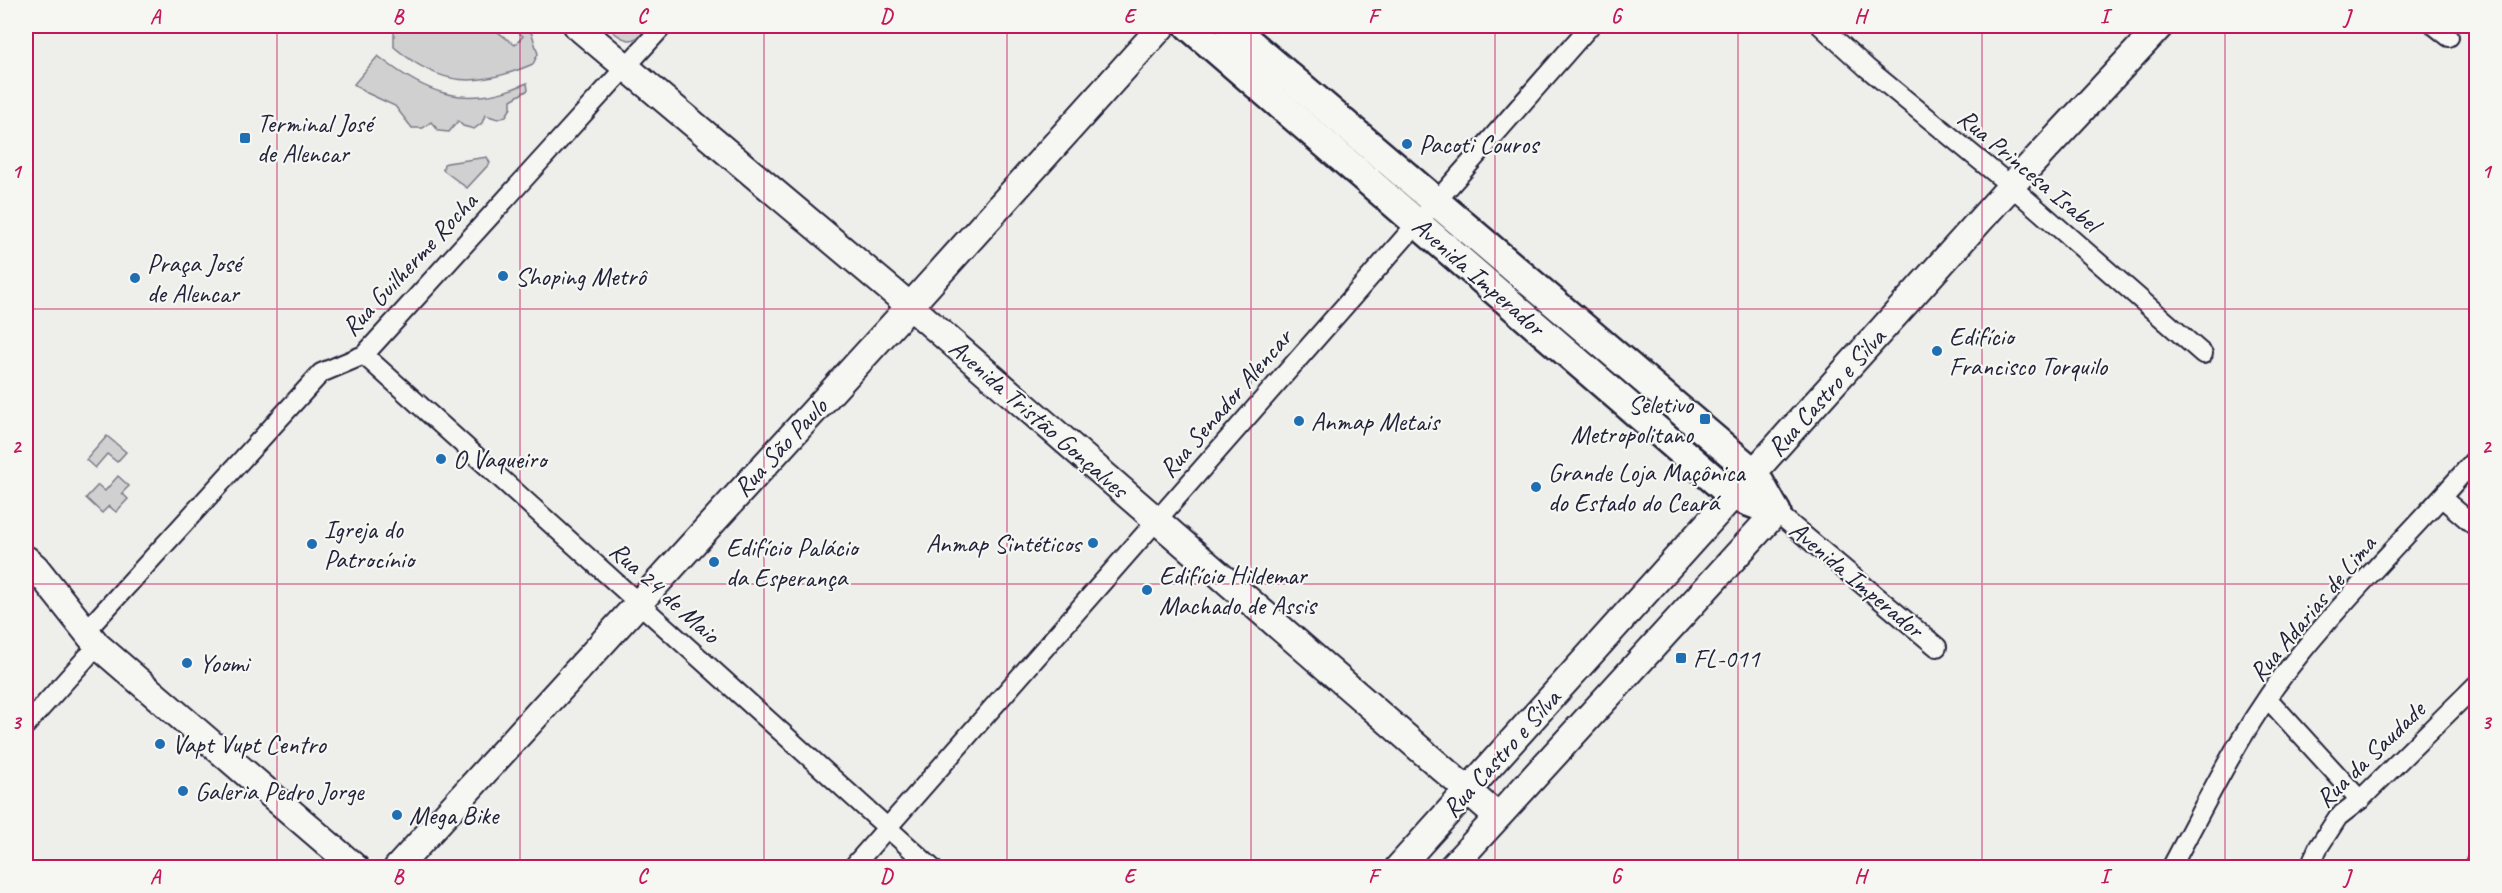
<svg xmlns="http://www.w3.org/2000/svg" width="2502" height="893" font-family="Caveat,sans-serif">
	<rect width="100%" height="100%" fill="#eeeeeb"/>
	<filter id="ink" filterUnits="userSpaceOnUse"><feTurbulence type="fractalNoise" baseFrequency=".0167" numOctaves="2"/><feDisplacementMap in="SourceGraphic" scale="12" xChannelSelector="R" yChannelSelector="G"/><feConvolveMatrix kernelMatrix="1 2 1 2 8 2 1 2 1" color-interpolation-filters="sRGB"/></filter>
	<g filter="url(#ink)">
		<g fill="#d0d0d1" stroke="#797986" stroke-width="1.5">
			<path d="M394 26H490L515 45 523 36 510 26H523L532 34 538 54 533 64C477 88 441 87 394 47Z"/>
			<path d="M606 26H651C632 46 626 43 606 26Z"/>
			<path d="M378 56C427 95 468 110 527 83L528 90 511 100V108L506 116 498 119 485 115 482 123 474 129 463 126 458 121 449 132 439 131 431 122 423 128H412L395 106 367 93 354 84Z"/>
			<polygon points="487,157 490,163 467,188 443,170 444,164 447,163"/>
			<polygon points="107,436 126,452 117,462 107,454 95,468 86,460"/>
			<polygon points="118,476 129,486 122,493 128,499 116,512 109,506 102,513 86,498 98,485 105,491"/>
		</g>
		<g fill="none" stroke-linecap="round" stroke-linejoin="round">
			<g stroke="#22223b" stroke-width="22">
				<g id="street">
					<polyline points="1821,26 1867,68 2011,186 2203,354"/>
					<polyline points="2435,26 2449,37"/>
					<polyline points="364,355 932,868"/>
					<polyline points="2442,498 2476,527"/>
					<polyline points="1776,512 1937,647"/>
					<polyline points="86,631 321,373 364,355 663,26"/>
					<polyline points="2268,699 2360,800"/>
					<polyline points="26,725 87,657"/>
					<polyline points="852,868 1590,26"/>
					<path d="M2171 868C2210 795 2247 718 2300 654 2355 586 2419 525 2476 458"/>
					<polyline points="2309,868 2318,848 2338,817 2360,800 2476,685"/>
					<polyline points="2472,868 2476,862"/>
				</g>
			</g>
			<g stroke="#22223b" stroke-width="30">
				<g id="secondary">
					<polyline points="577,26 910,306 1497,816"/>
					<polyline points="26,559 36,568 97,645 356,868"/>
					<polyline points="397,868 910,306 1162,26"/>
					<polyline points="1398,868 2011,186 2160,26"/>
					<polyline points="1451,868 1776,512"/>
				</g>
			</g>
			<g stroke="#22223b" stroke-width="33">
				<g id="primary">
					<polyline points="1189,26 1733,496 1776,512"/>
					<polyline points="1230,26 1754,473 1776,512"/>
				</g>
			</g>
			<use href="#street" stroke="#f6f6f2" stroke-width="18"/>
			<use href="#secondary" stroke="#f6f6f2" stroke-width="26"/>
			<use href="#primary" stroke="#f6f6f2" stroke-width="28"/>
		</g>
	</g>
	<path fill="none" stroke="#c2185b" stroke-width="1.5" stroke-opacity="0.55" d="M277 26V868M520 26V868M764 26V868M1007 26V868M1251 26V868M1495 26V868M1738 26V868M1982 26V868M2225 26V868M26 309H2476M26 584H2476"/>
	<g fill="#1f6fb2" stroke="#f6f6f2" stroke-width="2">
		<rect x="239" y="132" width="12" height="12" rx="3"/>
		<circle cx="1407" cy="144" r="6"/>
		<circle cx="503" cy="276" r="6"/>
		<circle cx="135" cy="278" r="6"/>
		<circle cx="1937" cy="351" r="6"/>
		<rect x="1699" y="413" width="12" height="12" rx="3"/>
		<circle cx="1299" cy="421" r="6"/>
		<circle cx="441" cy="459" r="6"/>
		<circle cx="1536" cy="487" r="6"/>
		<circle cx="1093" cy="543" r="6"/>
		<circle cx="312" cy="544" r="6"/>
		<circle cx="714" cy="562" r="6"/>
		<circle cx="1147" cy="590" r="6"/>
		<rect x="1675" y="652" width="12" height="12" rx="3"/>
		<circle cx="187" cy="663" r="6"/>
		<circle cx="160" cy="744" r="6"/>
		<circle cx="183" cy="791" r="6"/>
		<circle cx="397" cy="815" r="6"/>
	</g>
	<g text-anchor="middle" stroke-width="4.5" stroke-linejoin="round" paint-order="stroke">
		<g font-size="26" fill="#22223b" stroke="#f6f6f2" text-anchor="start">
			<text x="257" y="132">Terminal José<tspan x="257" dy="30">de Alencar</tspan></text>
			<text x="1419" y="153">Pacoti Couros</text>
			<text x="147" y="272">Praça José<tspan x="147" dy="30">de Alencar</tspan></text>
			<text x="515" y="285">Shoping Metrô</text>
			<text x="1949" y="345">Edifício<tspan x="1949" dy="30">Francisco Torquilo</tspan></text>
			<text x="1693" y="413" text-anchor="end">Seletivo<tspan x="1693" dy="30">Metropolitano</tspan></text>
			<text x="1311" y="430">Anmap Metais</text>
			<text x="453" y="468">O Vaqueiro</text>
			<text x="1548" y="481">Grande Loja Maçônica<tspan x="1548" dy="30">do Estado do Ceará</tspan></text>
			<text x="324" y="538">Igreja do<tspan x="324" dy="30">Patrocínio</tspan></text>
			<text x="1081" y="552" text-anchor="end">Anmap Sintéticos</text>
			<text x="726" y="556">Edifício Palácio<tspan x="726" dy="30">da Esperança</tspan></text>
			<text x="1159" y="584">Edifício Hildemar<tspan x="1159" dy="30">Machado de Assis</tspan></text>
			<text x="1693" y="667">FL-011</text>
			<text x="199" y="672">Yoomi</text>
			<text x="172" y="753">Vapt Vupt Centro</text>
			<text x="195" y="800">Galeria Pedro Jorge</text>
			<text x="409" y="824">Mega Bike</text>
		</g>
		<g font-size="26" fill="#22223b" stroke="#f6f6f2">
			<text transform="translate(2029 170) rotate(40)" y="9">Rua Princesa Isabel</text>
			<text transform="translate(409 264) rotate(-47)" y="9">Rua Guilherme Rocha</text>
			<text transform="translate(1479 276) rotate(41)" y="9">Avenida Imperador</text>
			<text transform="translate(1826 392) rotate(-48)" y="9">Rua Castro e Silva</text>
			<text transform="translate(1225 403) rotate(-49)" y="9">Rua Senador Alencar</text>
			<text transform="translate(1039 418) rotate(41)" y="9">Avenida Tristão Gonçalves</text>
			<text transform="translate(780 447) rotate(-47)" y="9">Rua São Paulo</text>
			<text transform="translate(1857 579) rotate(40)" y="9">Avenida Imperador</text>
			<text transform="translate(665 592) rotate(42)" y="9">Rua 24 de Maio</text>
			<text transform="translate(2312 608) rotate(-50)" y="9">Rua Adarias de Lima</text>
			<text transform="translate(1501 753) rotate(-48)" y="9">Rua Castro e Silva</text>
			<text transform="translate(2370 754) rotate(-44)" y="9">Rua da Saudade</text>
		</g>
	</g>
	<rect width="2502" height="893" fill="none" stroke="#f6f6f2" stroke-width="66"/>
	<rect x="33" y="33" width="2436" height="827" fill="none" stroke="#c2185b" stroke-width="2"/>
	<g font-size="20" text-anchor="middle" font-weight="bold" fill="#c2185b">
		<text x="155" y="23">A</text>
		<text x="398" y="23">B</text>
		<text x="642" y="23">C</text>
		<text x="886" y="23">D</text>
		<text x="1129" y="23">E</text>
		<text x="1373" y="23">F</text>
		<text x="1616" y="23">G</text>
		<text x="1860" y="23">H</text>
		<text x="2104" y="23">I</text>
		<text x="2347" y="23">J</text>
		<text x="16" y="178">1</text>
		<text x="2486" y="178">1</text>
		<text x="16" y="453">2</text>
		<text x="2486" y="453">2</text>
		<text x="16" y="729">3</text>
		<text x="2486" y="729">3</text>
		<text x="155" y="883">A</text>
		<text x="398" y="883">B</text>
		<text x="642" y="883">C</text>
		<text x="886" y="883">D</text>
		<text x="1129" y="883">E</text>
		<text x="1373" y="883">F</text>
		<text x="1616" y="883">G</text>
		<text x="1860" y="883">H</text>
		<text x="2104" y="883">I</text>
		<text x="2347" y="883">J</text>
	</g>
</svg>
